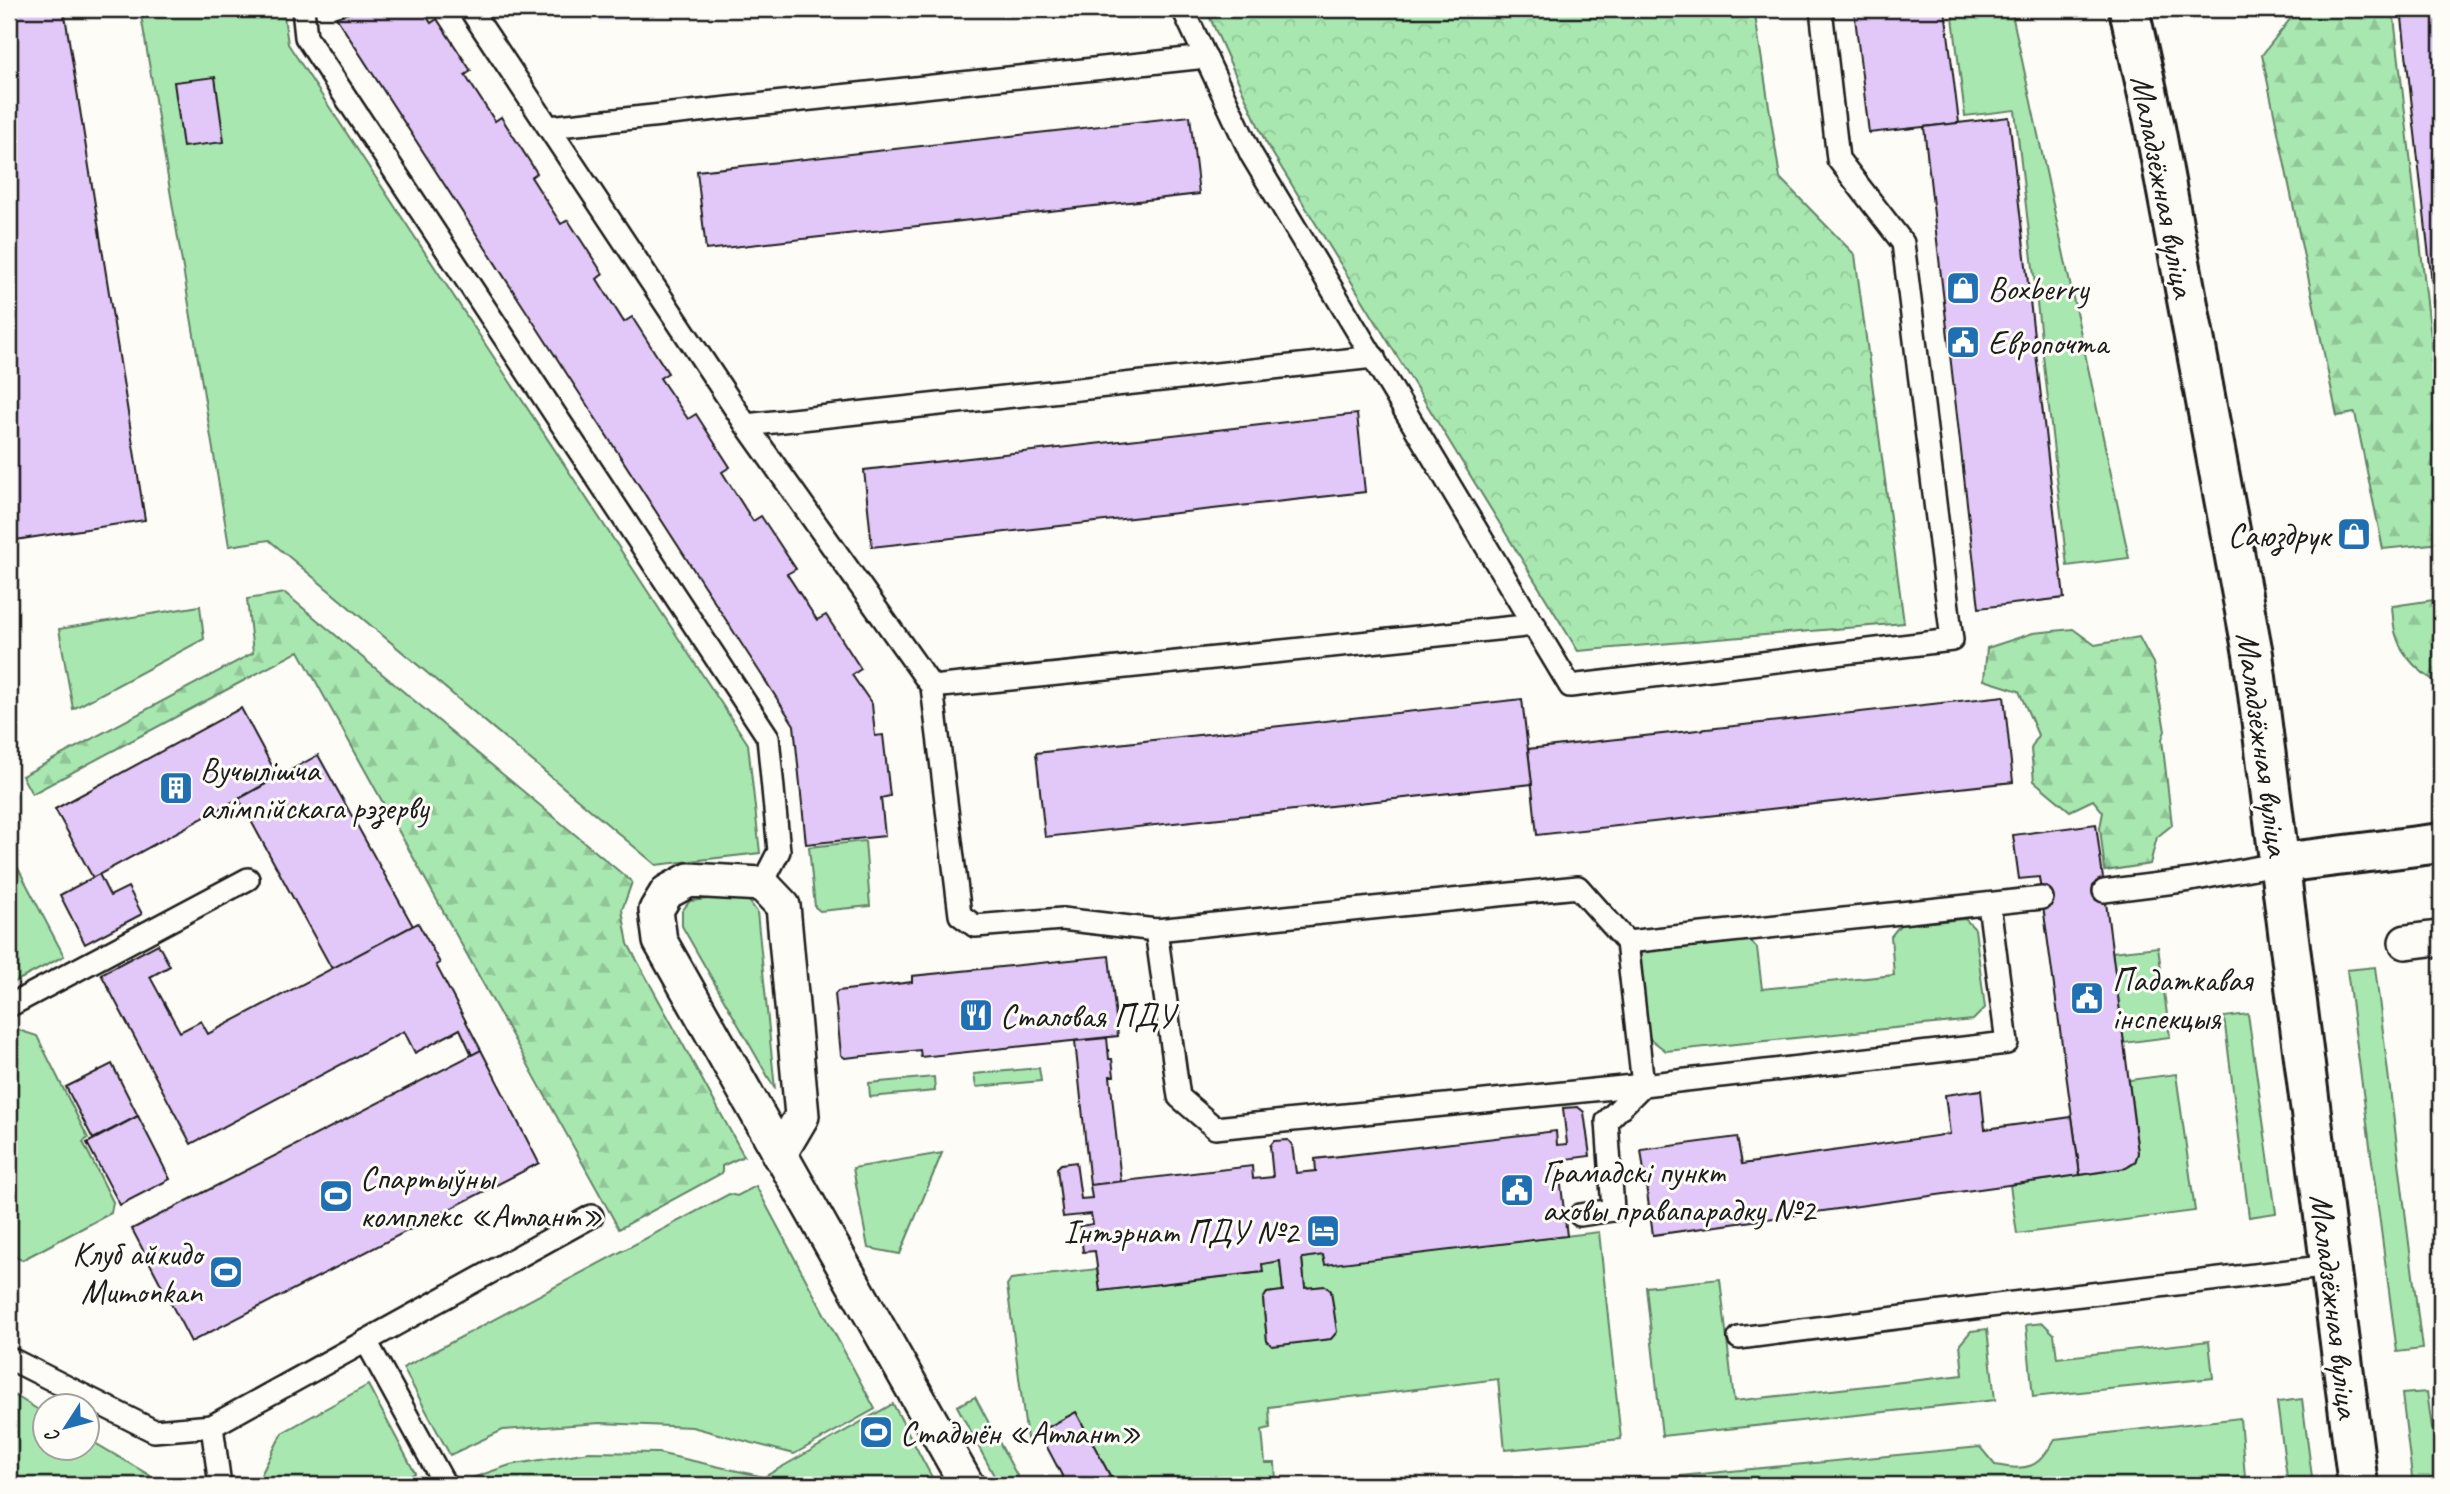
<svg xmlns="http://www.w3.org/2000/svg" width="2450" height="1494" font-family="Caveat,sans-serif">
	<defs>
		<pattern id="forest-firs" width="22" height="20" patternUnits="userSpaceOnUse" patternTransform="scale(1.75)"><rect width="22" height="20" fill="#a8e8b0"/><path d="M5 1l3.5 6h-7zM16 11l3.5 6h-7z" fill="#90c697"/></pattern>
		<pattern id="park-crowns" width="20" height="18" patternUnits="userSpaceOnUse" patternTransform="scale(1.75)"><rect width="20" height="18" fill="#a8e8b0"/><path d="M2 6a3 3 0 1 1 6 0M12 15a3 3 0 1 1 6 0" fill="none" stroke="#90c697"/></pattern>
	</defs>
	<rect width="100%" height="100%" fill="#fdfcf7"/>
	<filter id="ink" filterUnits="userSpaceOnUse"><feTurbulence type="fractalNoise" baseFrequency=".0143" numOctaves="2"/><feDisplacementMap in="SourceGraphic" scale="14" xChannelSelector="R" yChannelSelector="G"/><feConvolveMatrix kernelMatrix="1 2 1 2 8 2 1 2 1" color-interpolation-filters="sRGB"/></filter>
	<g filter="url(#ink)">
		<polygon fill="#f5ecf7" points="596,9 748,9 599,22"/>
		<g fill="#a8e8b0" stroke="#628266" stroke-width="2">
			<polygon points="140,9 283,9 288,44 748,744 760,853 656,865 269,540 229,546"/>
			<polygon points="1952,9 2011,9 2129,558 2067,566 2015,110 1965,116"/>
			<polygon points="200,606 204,639 73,709 59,629"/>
			<polygon points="865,841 870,906 820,911 815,907 809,847"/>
			<polygon points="9,851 64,956 9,985"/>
			<polygon points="735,896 749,901 757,912 775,1089 682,926 682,911 690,901"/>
			<polygon points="1965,919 1975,929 1985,1008 1973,1020 1666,1051 1649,1038 1638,956 1646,945 1749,939 1757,948 1762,989 1894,975 1891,936 1900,925"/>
			<polygon points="2158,947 2170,1037 2124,1043 2112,952"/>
			<polygon points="2375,967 2422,1349 2397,1352 2347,970"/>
			<polygon points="2248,1014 2276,1213 2249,1217 2224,1017"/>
			<polygon points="9,1027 37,1036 88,1138 83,1142 113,1202 111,1213 22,1260 9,1253"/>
			<polygon points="1039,1068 1041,1081 976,1087 974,1074"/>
			<polygon points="2176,1074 2195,1211 2017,1234 2010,1185 2126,1168 2135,1163 2138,1153 2129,1080"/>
			<polygon points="934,1077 935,1091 870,1097 869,1083"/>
			<polygon points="942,1153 900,1254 868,1248 853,1168"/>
			<polygon points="756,1186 875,1409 794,1454 692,1427 600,1423 503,1430 450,1455 403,1368 729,1194 737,1196"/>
			<polygon points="1599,1232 1621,1439 1505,1450 1498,1379 1269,1407 1270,1428 1262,1430 1265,1463 1275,1463 1276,1483 1248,1485 1115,1485 1076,1412 1027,1439 1007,1285 1011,1279 1097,1269 1100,1291 1262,1272 1262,1264 1280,1261 1283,1291 1267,1293 1263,1299 1267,1341 1336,1332 1331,1291 1325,1286 1305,1288 1302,1258 1323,1255 1325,1264"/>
			<polygon points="1720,1279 1734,1401 1963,1375 1960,1344 1971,1331 1987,1329 1995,1400 1662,1436 1646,1287"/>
			<polygon points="2043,1323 2054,1334 2057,1358 2209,1341 2213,1378 2033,1397 2026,1325"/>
			<polygon points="368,1385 415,1473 395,1485 256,1485 282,1433"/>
			<polygon points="2427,1392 2440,1485 2413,1485 2402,1394"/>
			<polygon points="16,1396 45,1414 46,1448 88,1448 88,1439 166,1485 9,1485 9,1400"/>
			<polygon points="975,1397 1022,1485 999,1485 957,1406"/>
			<polygon points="2302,1399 2313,1485 2288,1485 2277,1402"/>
			<polygon points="893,1404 936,1485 452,1485 510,1465 589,1452 658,1453 764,1477"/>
			<path d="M2240 1418 2245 1477 2169 1485H1587L1980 1447 1995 1465C2029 1471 2037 1469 2055 1439Z"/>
		</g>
		<g fill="url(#forest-firs)" stroke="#628266" stroke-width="2">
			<polygon points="2298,9 2393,9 2441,423 2441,543 2383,549 2355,413 2337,416 2262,55"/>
			<polygon points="285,593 632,882 622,910 628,944 744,1156 722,1166 722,1173 619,1229 299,651 32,794 22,776 253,653 247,599"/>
			<path d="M2441 599V684C2421 675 2402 656 2396 635 2393 626 2393 615 2392 606Z"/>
			<polygon points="2073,629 2095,645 2139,637 2153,663 2165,731 2162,739 2172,825 2157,837 2150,864 2105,871 2100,828 2103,812 2093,800 2070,811 2034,781 2031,749 2038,735 2019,691 1984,680 1987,648 2033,633"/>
		</g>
		<polygon fill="url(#park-crowns)" stroke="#628266" stroke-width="2" points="1206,9 1754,9 1780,178 1855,255 1904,623 1578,651 1265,141"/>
		<g fill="#e2c8f8" stroke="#1c1c1c" stroke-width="2">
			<polygon points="9,9 64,9 145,520 9,541 9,415 17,414 9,362"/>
			<polygon points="362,9 422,9 431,23 437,19 471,71 465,75 495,121 501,117 537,173 531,177 561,224 568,220 603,274 597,279 624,322 632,317 668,373 660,378 688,419 696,414 730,467 722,472 753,521 761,516 796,569 787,574 817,620 826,615 861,669 852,675 872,704 875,736 883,735 890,796 881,798 885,836 806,844 794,725 336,17"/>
			<polygon points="1854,9 1945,9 1959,123 1869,133"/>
			<polygon points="2401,9 2441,9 2441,363"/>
			<polygon points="215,77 224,142 183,147 174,82"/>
			<polygon points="1190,116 1199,194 706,250 697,171"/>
			<polygon points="2009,117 2064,598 1979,608 1924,127"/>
			<polygon points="1357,414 1365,492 872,547 864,470"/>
			<polygon points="2004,696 2013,782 1537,835 1528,749"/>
			<polygon points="1522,699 1532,784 1045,837 1036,753"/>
			<polygon points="241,708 278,777 93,878 55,809"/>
			<polygon points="318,755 413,926 332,969 239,799"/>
			<polygon points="2096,824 2138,1153 2135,1162 2126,1168 2080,1175 2039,877 2019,879 2013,835"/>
			<polygon points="99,874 110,896 128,887 142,914 85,944 60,895"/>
			<polygon points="418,923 440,963 436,965 481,1050 472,1055 460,1029 415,1053 404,1031 191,1144 101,974 158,944 170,966 150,977 180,1032 201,1021 208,1034"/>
			<polygon points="1109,956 1118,1036 921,1057 920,1050 845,1058 841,1055 835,994 838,991 912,982 912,976"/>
			<polygon points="1107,1038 1109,1059 1112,1059 1114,1076 1110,1076 1121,1182 1090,1185 1075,1041"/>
			<polygon points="481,1050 539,1163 191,1342 132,1229"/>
			<polygon points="112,1064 138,1116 93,1139 66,1087"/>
			<polygon points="1981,1090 1985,1129 2072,1117 2080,1175 1653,1235 1641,1150 1737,1137 1742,1164 1950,1134 1945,1095"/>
			<polygon points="1578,1107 1584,1112 1590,1156 1558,1160 1567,1236 1325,1265 1323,1255 1302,1258 1305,1288 1326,1286 1331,1291 1337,1332 1331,1339 1272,1346 1267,1341 1263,1299 1267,1293 1283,1291 1280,1261 1262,1264 1263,1272 1100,1291 1095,1251 1083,1252 1080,1226 1093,1224 1091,1214 1063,1217 1057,1168 1061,1164 1076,1162 1081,1199 1092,1198 1090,1185 1252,1166 1253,1179 1273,1177 1270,1146 1274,1141 1288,1140 1292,1145 1296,1173 1316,1171 1315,1159 1556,1131 1557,1145 1567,1144 1563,1108"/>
			<polygon points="138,1116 170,1179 120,1205 87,1143"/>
			<polygon points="1076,1412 1115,1485 1067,1485 1039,1432"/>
		</g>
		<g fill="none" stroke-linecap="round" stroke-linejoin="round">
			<g stroke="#1c1c1c" stroke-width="26">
				<g id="service">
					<polyline points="303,9 306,37 768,737 779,851 762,884"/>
					<polyline points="470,9 746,425 932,687 960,915 975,926 1062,919 1156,930 1578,887 1627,942 2042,898"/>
					<polyline points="1183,9 1251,154 1570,686 1952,640 1903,243 1838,159 1821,9"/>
					<polyline points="549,127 1206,57"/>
					<polyline points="746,425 1374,357"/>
					<polyline points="932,687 1535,625"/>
					<polyline points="2104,891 2191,880 2281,863"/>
					<polyline points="1156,930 1179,1097 1215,1128 1643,1085 2007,1043 1989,904"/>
					<polyline points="9,1006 248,879"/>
					<polyline points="1580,1215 1613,1210 1607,1121 1643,1085 1627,942"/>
					<polyline points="1739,1338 2005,1304 2331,1266"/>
					<polyline points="366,1341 445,1485"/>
					<polyline points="9,1358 154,1431 212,1426 592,1216"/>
					<polyline points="212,1426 220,1485"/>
				</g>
			</g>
			<g stroke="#1c1c1c" stroke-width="38">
				<g id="pedestrian">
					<polyline points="2406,942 2438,938 2441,941"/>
					<polyline points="779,1155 802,1116 783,906 762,884 689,880 667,892 656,910 660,941 967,1485"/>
				</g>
			</g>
			<g stroke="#1c1c1c" stroke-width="44">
				<polyline id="tertiary" points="2281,863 2441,843"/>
			</g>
			<g stroke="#1c1c1c" stroke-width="44">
				<polyline id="secondary" points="2129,9 2154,122 2253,654 2358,1485"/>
			</g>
			<use href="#service" stroke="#fdfcf7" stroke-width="21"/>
			<use href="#pedestrian" stroke="#fdfcf7" stroke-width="33"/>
			<use href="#tertiary" stroke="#fdfcf7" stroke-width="38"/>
			<use href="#secondary" stroke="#fdfcf7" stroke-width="38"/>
		</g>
	</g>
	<defs>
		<g id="shop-square" transform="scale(1.75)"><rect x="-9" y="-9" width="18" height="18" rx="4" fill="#1f6fb2" stroke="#fdfcf7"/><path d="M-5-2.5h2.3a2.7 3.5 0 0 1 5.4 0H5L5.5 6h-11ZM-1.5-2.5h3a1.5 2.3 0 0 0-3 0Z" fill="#fff"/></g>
		<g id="civic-square" transform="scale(1.75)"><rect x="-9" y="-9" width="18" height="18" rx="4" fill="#1f6fb2" stroke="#fdfcf7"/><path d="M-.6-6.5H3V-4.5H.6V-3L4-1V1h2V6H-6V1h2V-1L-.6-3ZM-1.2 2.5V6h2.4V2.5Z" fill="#fff"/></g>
		<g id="building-square" transform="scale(1.75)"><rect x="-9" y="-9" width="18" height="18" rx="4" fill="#1f6fb2" stroke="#fdfcf7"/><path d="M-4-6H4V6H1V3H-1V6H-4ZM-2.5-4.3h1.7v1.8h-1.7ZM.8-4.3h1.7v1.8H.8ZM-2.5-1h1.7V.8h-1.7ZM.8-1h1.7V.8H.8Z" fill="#fff"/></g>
		<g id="restaurant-square" transform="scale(1.75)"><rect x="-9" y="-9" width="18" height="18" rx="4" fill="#1f6fb2" stroke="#fdfcf7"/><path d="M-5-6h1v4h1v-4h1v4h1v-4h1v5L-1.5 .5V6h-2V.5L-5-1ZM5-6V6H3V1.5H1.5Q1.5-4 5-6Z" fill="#fff"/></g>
		<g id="stadium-square" transform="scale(1.75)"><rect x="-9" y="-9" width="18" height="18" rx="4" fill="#1f6fb2" stroke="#fdfcf7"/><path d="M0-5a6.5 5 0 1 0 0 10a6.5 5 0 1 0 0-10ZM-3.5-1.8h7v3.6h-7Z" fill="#fff"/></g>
		<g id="hotel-square" transform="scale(1.75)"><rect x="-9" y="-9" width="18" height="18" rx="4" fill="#1f6fb2" stroke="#fdfcf7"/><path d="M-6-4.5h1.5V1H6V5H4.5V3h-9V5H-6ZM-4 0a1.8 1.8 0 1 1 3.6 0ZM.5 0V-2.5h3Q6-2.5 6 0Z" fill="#fff"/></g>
	</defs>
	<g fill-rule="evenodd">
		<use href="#shop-square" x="1963" y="288"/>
		<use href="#civic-square" x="1963" y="342"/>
		<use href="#shop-square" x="2354" y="534"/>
		<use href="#building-square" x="176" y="788"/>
		<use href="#civic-square" x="2087" y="998"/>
		<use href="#restaurant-square" x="976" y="1015"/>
		<use href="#civic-square" x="1517" y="1190"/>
		<use href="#stadium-square" x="336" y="1196"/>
		<use href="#hotel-square" x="1323" y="1231"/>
		<use href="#stadium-square" x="226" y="1272"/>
		<use href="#stadium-square" x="876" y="1432"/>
	</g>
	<g text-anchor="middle" stroke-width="6" stroke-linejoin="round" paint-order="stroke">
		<g font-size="33" fill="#1c1c1c" stroke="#fdfcf7">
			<text transform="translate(2164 186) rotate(79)" y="12">Маладзёжная вуліца</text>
			<text transform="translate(2264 744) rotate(82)" y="12">Маладзёжная вуліца</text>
			<text transform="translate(2336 1306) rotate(83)" y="12">Маладзёжная вуліца</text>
		</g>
		<g font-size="33" fill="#1c1c1c" stroke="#fdfcf7" text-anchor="start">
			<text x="1988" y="300">Boxberry</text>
			<text x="1988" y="354">Европочта</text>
			<text x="2330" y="546" text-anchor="end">Саюздрук</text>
			<text x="200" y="781">Вучылішча<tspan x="200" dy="38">алімпійскага рэзерву</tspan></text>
			<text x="2112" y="991">Падаткавая<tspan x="2112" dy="38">інспекцыя</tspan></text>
			<text x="1000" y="1027">Сталовая ПДУ</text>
			<text x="1542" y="1183">Грамадскі пункт<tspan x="1542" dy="38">аховы правапарадку №2</tspan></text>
			<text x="360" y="1189">Спартыўны<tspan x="360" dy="38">комплекс «Атлант»</tspan></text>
			<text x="1298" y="1243" text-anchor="end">Інтэрнат ПДУ №2</text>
			<text x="202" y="1265" text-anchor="end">Клуб айкидо<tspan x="202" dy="38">Mumonkan</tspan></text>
			<text x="900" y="1444">Стадыён «Атлант»</text>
		</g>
	</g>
	<rect width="2450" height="1494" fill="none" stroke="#fdfcf7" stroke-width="35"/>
	<rect x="18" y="18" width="2415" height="1459" fill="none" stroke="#1c1c1c" stroke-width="2.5" filter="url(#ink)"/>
	<g transform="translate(66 1427) rotate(234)"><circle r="33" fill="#fdfcf7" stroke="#a3a29f" stroke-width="2"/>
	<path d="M0-5L12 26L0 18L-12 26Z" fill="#1f6fb2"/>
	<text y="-10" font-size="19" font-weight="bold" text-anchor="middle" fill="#1c1c1c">С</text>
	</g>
</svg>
